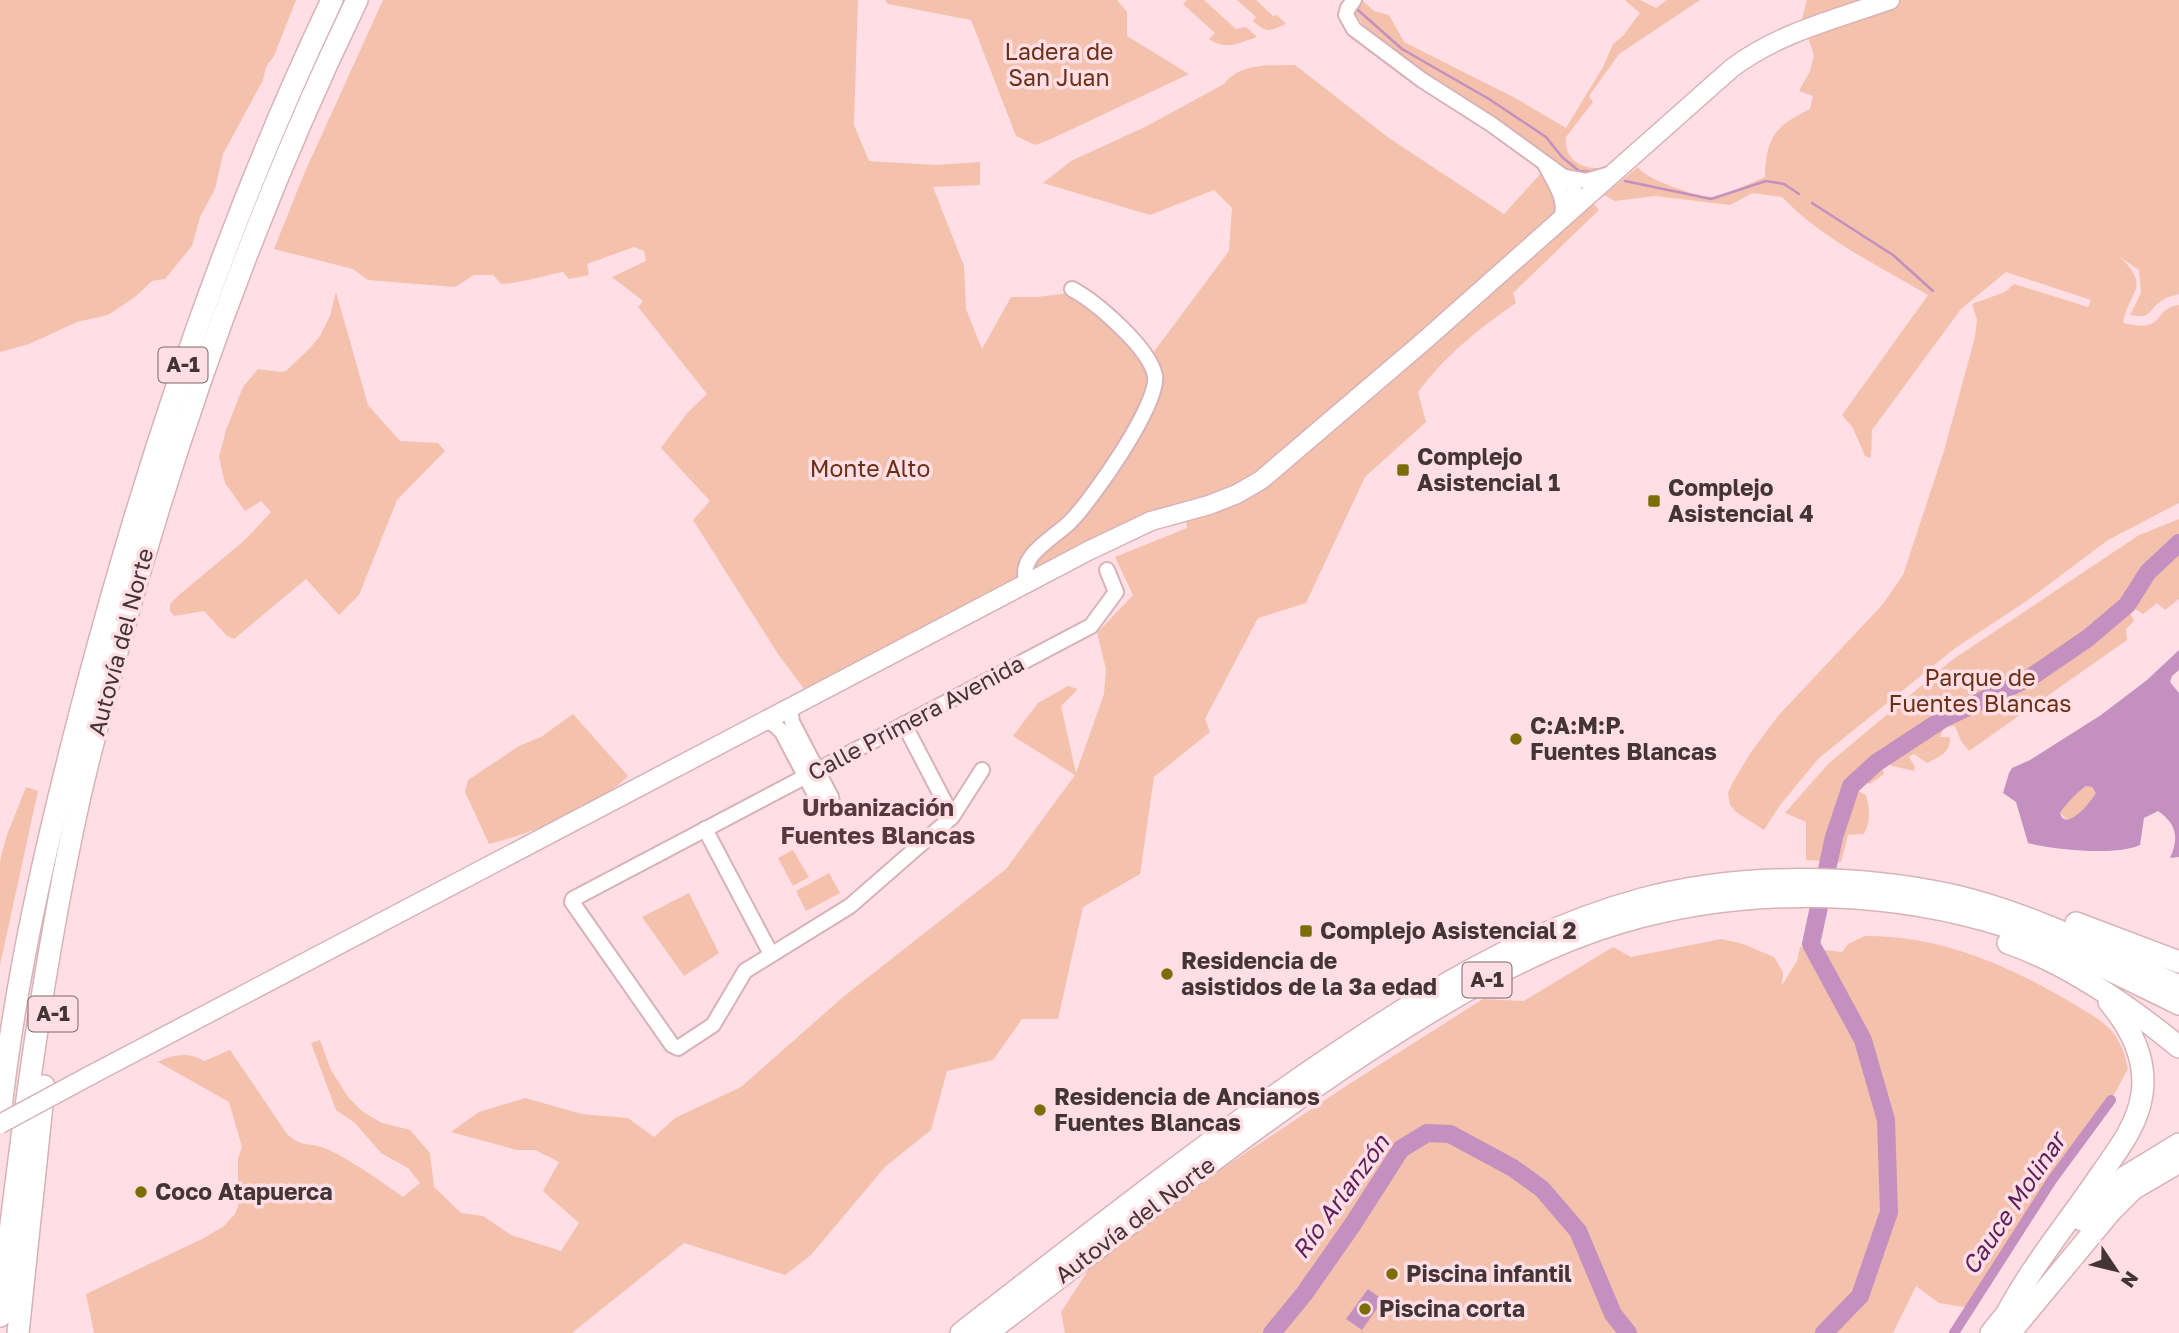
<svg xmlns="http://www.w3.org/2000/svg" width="2179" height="1333" font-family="'Golos Text',sans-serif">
	<rect width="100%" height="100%" fill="#ffdfe5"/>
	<g fill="#f4c1ac">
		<polygon points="0,0 296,0 274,56 266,67 263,80 223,154 215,189 200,217 192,246 165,279 152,281 135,297 108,315 77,322 29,344 0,352"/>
		<path d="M383 0H858L854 125 869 161 936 165 980 162V185L933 187 964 266 966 309 982 349 1011 297H1037L1078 292 1150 357 1229 251 1232 208 1214 190 1150 215 1043 183 1071 161 1147 126 1224 84C1242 62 1268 66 1295 65L1389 138 1504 214 1543 171 1558 201 1555 212 1420 335 1431 347 1593 203 1599 210 1513 293 1516 303C1477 330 1447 354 1418 392L1426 422 1365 477 1306 603 1258 618 1205 719 1210 732 1154 777 1140 874 1083 907 1058 1019H1022L993 1060 947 1071 931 1130 885 1167 811 1255 785 1275 684 1243 572 1333H94L86 1294 202 1239 224 1226 235 1214 238 1207V1159L242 1147 229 1102 158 1062C173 1054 190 1052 204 1061L230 1050 287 1134C303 1149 309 1141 327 1149 354 1162 379 1180 403 1197L420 1183 408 1168 381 1153 355 1123 336 1110 311 1043 320 1040 331 1070 348 1097 363 1112 382 1123 410 1130 430 1153 434 1187 461 1213 483 1216 511 1235 561 1251 579 1223 543 1191 559 1162 535 1150H517L451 1132 479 1112 525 1098 582 1114 628 1118 654 1137 675 1118 741 1087 843 997 1006 869 1075 775 1013 736 1038 703 1068 686 1078 689 1061 706 1076 773 1104 694 1106 669 1097 633 1133 595 1115 557 1187 528 1184 502 1150 511 1043 564 804 689 778 654 693 520 710 501 661 448 687 413 707 394 638 307 643 301 612 277 646 261 644 251 634 247 587 264 589 275 569 279 563 272C541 276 523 283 501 284L493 275H474L455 287 368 280 353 269 274 249 304 174Z"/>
		<polygon points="885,0 1117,0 1127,12 1127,36 1189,74 1049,140 1035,145 1016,136 971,20 888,4"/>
		<path d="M1187 0H1204L1236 29 1246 27 1257 37C1238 43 1227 51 1209 39L1215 33 1183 4Z"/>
		<path d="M1237 0H1256L1273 16 1277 15 1286 24C1269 31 1268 34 1253 21L1256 17Z"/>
		<path d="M1362 0 1374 11 1389 15 1404 42 1517 99 1566 128 1603 67 1613 44 1623 36 1640 13 1625 0H1640L1656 8 1667 0H1700L1619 54 1589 96 1593 102 1566 137C1564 158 1579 168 1598 168V171L1579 174 1568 170C1541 152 1515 133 1488 115 1450 91 1374 48 1353 10Z"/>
		<path d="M1807 0H2179V294C2173 296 2166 297 2161 301 2147 312 2151 319 2130 315L2141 293 2139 270 2120 257C2152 288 2129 290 2123 323 2167 334 2151 309 2179 305V503L2108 540 2028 600 1954 649 1819 758 1780 805 1764 830 1736 812 1730 805 1728 793 1732 784 1749 755 1778 716 1883 604 1903 575 1944 451 1975 337 1977 320 1972 304 2005 292 2014 284 2088 307 2091 300 2006 272 1961 309 1872 430 1871 458 1865 456 1853 428 1842 415 1928 295C1879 266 1822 239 1782 197L1753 193 1730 205 1655 196 1615 201 1604 195 1638 167C1644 179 1700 198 1713 197 1725 196 1753 182 1765 177 1766 137 1775 126 1810 109L1813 96 1799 91 1810 71 1814 55 1802 19Z"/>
		<polygon points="336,292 368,405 400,441 438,443 445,451 397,500 359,595 339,615 306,579 234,639 227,636 204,611 174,616 170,611 170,604 179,595 246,539 271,512 261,501 245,511 225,483 219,457 226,430 243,387 258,369 280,372 286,371 310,348 320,336 330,316"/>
		<path d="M2179 519V599L2165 610 2157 603 2143 614 2135 609 2130 613 2134 621 2126 629 2127 640 1969 751 1961 741 1955 726 1944 727 1940 737H1950C1950 754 1940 756 1927 763L1914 754 1909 757 1915 767 1914 771 1892 766 1887 762 1882 767 1884 774 1870 784 1860 781 1856 790 1866 795C1870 809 1871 820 1864 834L1848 835 1841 862 1806 860V822L1785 813 1828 764 1952 660 2139 535Z"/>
		<path d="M573 714 628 776C597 808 533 833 489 844L465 792 468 780 519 746 541 737Z"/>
		<path d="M2086 786 2092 787 2097 793C2089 804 2079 816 2067 820L2060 813C2067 803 2075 793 2086 786Z"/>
		<polygon points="26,787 38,791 0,965 0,861 7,835"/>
		<polygon points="793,850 809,877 793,886 778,858"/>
		<polygon points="829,873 840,893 806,911 796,891"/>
		<polygon points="689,893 719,953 684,976 642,917"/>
		<path d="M1865 936C1937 935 2006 964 2067 1000 2081 1009 2100 1018 2111 1030 2121 1042 2125 1054 2128 1069L2111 1100 2052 1180 1970 1308 1939 1303 1916 1286 1893 1333H1065L1061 1312 1091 1266 1220 1170 1346 1086 1483 999 1524 1001 1613 947 1631 957 1721 939 1743 944 1774 957 1783 972 1782 985 1797 961 1800 947 1842 952 1848 944Z"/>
	</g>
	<g fill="#c390bf" fill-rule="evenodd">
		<path d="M2179 650V670L2172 676 2170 682 2179 693V857L2170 858C2179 838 2177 824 2158 811L2144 818 2140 845C2117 856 2055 850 2028 843L2016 802 2003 793 2009 773 2012 768 2030 760 2101 715 2147 680ZM2086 786 2092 787 2096 793C2089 804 2079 816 2067 820L2062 818 2060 813C2067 803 2076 793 2086 786Z"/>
		<polygon points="1368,1289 1383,1300 1362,1330 1346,1319"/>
	</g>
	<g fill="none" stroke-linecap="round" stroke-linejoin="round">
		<g stroke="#c390bf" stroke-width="2.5">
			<polyline points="1358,10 1402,49 1489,99 1546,137 1562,157 1579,171 1595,172"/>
			<polyline points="1625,181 1711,199 1766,181 1784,184 1799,194"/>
			<polyline points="1812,203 1893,255 1933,291"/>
		</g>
		<polyline stroke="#c390bf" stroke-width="10" points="1954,1333 2052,1180 2111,1100"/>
		<g stroke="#c390bf" stroke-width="18">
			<polyline points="1272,1333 1304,1294 1353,1224 1401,1149 1427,1133 1450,1134 1513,1168 1542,1189 1578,1231 1613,1314 1628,1333"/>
			<polyline points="1824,1333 1860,1296 1889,1212 1886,1120 1863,1040 1811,944 1834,837 1851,786 1876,763 1943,719 2031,677 2088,638 2127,605 2148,572 2179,543"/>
		</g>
		<g stroke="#d7b2b8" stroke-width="18">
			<g id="minor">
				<polyline points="1354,0 1348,8 1346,15 1354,29 1422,80 1491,124 1564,177 1574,189 1573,208"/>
				<path d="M1545 164C1553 181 1568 199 1561 218"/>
				<polyline points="1565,177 1586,181 1610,174"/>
				<path d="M1027 583C1016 556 1054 538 1070 522 1091 501 1159 405 1155 376 1150 348 1096 302 1072 289"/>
				<polyline points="766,720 776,726 782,732 821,806 824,808 830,807 832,802 831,797 792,722 790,707"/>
				<polyline points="904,724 952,816"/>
				<polyline points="982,770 952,817 850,906 745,971 713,1025 678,1048 672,1045 572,902 573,899 1091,626 1116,592 1107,570"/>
				<polyline points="705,829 771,954"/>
			</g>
		</g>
		<g stroke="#d7b2b8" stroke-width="21">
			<path id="major" d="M89 1076 1088 551 1151 521 1209 505 1237 494 1261 480 1424 341 1732 68C1778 33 1836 19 1890 0"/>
		</g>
		<g stroke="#d7b2b8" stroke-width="24">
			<g id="highway">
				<polyline points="2076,923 2179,962"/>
				<path d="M2008 943C2069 964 2130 1007 2179 1047"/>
				<path d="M0 1117C16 969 51 823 89 679 151 446 228 218 332 0"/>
				<polyline points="2082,1220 2125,1177 2179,1144"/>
				<path d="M2008 1311C2034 1263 2070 1220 2101 1174 2118 1150 2138 1124 2142 1094 2147 1059 2131 1028 2109 1002"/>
				<path d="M0 1316C20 1145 41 974 78 805 89 754 104 703 117 652 178 428 256 209 357 0"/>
				<polyline points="2013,1329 2111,1211 2133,1189 2179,1162"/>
				<polyline points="18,1333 44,1086"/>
				<path d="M961 1333C1079 1242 1196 1149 1319 1065 1419 997 1524 931 1642 899 1740 873 1858 874 1956 896 2035 915 2106 952 2179 986"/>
				<path d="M987 1333C1112 1238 1234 1140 1365 1053 1445 1001 1530 949 1622 922 1739 888 1870 888 1988 921 2054 940 2117 974 2179 1004"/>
				<polyline points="1991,1333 2016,1302"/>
			</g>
		</g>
		<use href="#minor" stroke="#fff" stroke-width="14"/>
		<use href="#major" stroke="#fff" stroke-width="18"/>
		<use href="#highway" stroke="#fff" stroke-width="21"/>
		<g stroke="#d7b2b8" stroke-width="21" stroke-linecap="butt">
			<polyline id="major-bridge" points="0,1124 89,1076"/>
		</g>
		<use href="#major-bridge" stroke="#fff" stroke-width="18"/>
	</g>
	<g fill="#7d6c07" stroke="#ffdfe5" stroke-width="2.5">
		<rect x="1396" y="463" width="14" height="14" rx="3.5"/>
		<rect x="1647" y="494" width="14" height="14" rx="3.5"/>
		<circle cx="1516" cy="739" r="7"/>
		<rect x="1299" y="924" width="14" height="14" rx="3.5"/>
		<circle cx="1167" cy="974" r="7"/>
		<circle cx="1040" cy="1110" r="7"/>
		<circle cx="141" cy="1192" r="7"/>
		<circle cx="1392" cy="1274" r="7"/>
		<circle cx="1365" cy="1309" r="7"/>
	</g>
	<g text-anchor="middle" stroke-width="7" stroke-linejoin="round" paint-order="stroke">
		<g fill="#ffdfe5" stroke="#7b676b" stroke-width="2">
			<rect x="158.5" y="347.5" width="49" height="35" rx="5"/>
			<rect x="1462.5" y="962.5" width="49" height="35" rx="5"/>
			<rect x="28.5" y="996.5" width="49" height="35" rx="5"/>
		</g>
		<g font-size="21" font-weight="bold" fill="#433437">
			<text x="183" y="372">A-1</text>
			<text x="1487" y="987">A-1</text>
			<text x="53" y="1021">A-1</text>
		</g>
		<g font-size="23" fill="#6b2f14" stroke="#ffdfe5">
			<text x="1059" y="60">Ladera de<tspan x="1059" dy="26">San Juan</tspan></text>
			<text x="870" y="477">Monte Alto</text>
			<text x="1980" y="686">Parque de<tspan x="1980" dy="26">Fuentes Blancas</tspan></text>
		</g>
		<g font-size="23" font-weight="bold" fill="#433437" stroke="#ffdfe5" text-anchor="start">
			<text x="1417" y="465">Complejo<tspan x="1417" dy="26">Asistencial 1</tspan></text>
			<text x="1668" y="496">Complejo<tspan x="1668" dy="26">Asistencial 4</tspan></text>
			<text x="1530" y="734">C:A:M:P.<tspan x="1530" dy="26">Fuentes Blancas</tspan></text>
			<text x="1320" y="939">Complejo Asistencial 2</text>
			<text x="1181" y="969">Residencia de<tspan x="1181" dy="26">asistidos de la 3ª edad</tspan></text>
			<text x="1054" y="1105">Residencia de Ancianos<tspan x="1054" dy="26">Fuentes Blancas</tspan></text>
			<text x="155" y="1200">Coco Atapuerca</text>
			<text x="1406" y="1282">Piscina infantil</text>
			<text x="1379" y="1317">Piscina corta</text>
		</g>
		<g font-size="23" fill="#433437" stroke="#ffdfe5">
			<text transform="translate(121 642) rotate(-75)" y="8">Autovía del Norte</text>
			<text transform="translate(916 718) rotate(-28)" y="8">Calle Primera Avenida</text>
			<text transform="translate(1135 1220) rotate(-37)" y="8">Autovía del Norte</text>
		</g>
		<g font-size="24" font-weight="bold" fill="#56383e" stroke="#ffdfe5">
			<text x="878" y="816">Urbanización<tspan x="878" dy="28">Fuentes Blancas</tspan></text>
		</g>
		<g font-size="24" font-style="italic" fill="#5c1f5a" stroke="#ffdfe5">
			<text transform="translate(1341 1197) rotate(-54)" y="8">Río Arlanzón</text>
			<text transform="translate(2014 1204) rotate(-56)" y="8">Cauce Molinar</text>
		</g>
	</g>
	<g transform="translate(2116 1270) rotate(125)" stroke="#ffdfe5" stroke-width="5" paint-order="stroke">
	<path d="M0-5L12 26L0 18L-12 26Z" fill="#433437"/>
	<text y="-10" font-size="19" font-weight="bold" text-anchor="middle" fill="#433437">N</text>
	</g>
</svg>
